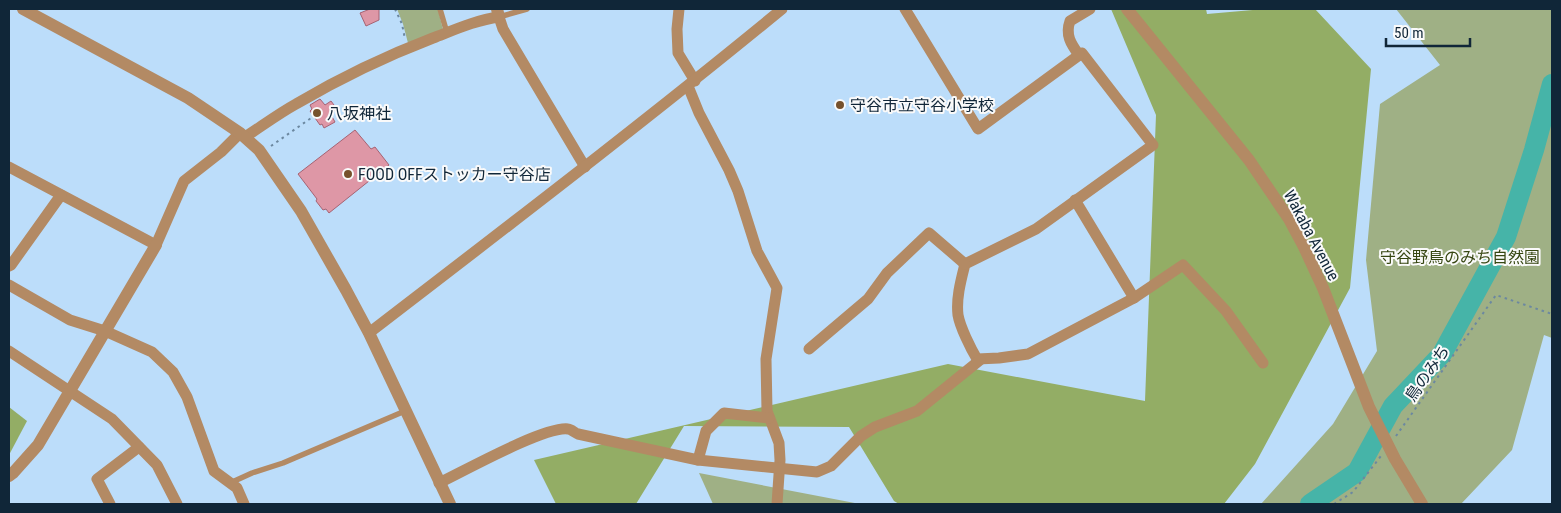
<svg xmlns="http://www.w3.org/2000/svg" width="1561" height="513" font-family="'Roboto Condensed','Noto Sans JP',sans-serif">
	<rect width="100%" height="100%" fill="#bcddfa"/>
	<g fill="#9fb085">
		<polygon points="397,9 438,9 443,30 408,43 403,24"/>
		<polygon points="1396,9 1552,9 1552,338 1544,335 1512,450 1461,504 1261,504 1333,424 1377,351 1366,260 1380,104 1440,65"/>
		<polygon points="699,473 860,504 861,504 713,504"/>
	</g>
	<g fill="#93ad65">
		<polygon points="1111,9 1206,9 1207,14 1264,9 1315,9 1371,69 1350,288 1255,464 1224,504 899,504 894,501 849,427 684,426 636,504 556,504 534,460 948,364 1145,401 1156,115"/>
		<polygon points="9,407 27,421 9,455"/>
	</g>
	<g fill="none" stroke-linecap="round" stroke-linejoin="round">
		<polyline stroke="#46b4a8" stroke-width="20" points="1310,504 1357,472 1393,406 1442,354 1506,237 1534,150 1552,84"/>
	</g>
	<g fill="#de97a6" stroke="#a66373">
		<polygon points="370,9 379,9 379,20 366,26 360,13"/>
		<polygon points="320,99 325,105 331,101 337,109 330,113 335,122 324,128 322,124 320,125 310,111 312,109 310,105"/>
		<polygon points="355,130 371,149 375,147 389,165 329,213 326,209 323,210 316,201 317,199 298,174"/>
	</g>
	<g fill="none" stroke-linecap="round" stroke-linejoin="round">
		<g stroke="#6c88a0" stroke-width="2" stroke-dasharray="2.5 4" stroke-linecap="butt">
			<polyline points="395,9 402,24 405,39"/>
			<polyline points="271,146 314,116"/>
			<polyline points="1396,436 1496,295 1552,314"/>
			<polyline points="1334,504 1353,492 1381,456"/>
		</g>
		<g stroke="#b38a64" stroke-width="5.5">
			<polyline points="440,9 447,33"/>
			<polyline points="499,17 527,9"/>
			<polyline points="230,483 252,473 283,463 405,411"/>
		</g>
		<g stroke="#b38a64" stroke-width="11">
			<polyline points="679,9 677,29 678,53 695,81"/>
			<path d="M905 9 978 129 1082 53 1153 145 1036 229 965 264C961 280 956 298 958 315 960 327 971 349 977 359L999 358 1028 354 1134 298 1183 265 1226 311 1263 363"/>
			<path d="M1079 55C1071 44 1065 35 1070 21L1090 9"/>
			<polyline points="688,86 699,113 729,170 738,191 757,251 777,288 766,359 767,411 779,443 780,460 777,504"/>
			<path d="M245 137C262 126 278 114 296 104 340 78 386 56 433 38 454 30 476 20 499 17L503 29 585 167"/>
			<polyline points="9,167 156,245 184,181 221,152 240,133"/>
			<polyline points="1075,200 1134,298"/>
			<polyline points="9,266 11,265 61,195"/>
			<polyline points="9,285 70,320 105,331 152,352 173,372 187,397 214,471 237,488 244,504"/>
			<path d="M369 333C508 226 647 120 782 9"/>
			<polyline points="809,349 868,299 887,273 929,233 965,264"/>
			<polyline points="9,351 112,419 157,465 177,504"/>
			<polyline points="698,460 706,431 724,413 769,418"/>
			<path d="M439 483C464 471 545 426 568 429 571 429 575 433 578 434L698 460 817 472 831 466 861 436 875 427 917 411 980 360"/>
			<polyline points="110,504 97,479 139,447"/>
		</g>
		<g stroke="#b38a64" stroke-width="12">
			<polyline points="23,9 188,98 240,133 259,150 301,211 346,290 369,333 450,504"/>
			<polyline points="497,9 499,17"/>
			<polyline points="1127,9 1249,160 1289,219 1304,247 1323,288 1369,407 1395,459 1422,504"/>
			<polyline points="9,476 13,473 38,445 156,245"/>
		</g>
	</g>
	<g fill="#76512c" stroke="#fafafa" stroke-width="2">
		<circle cx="840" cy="105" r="5"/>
		<circle cx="317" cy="113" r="5"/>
		<circle cx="348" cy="174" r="5"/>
	</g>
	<g text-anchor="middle" stroke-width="4" stroke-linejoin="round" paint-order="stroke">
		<g font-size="16" fill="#102638" stroke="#fafafa" text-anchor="start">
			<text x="850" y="111">守谷市立守谷小学校</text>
			<text x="327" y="119">八坂神社</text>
			<text x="358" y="180">FOOD OFFストッカー守谷店</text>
		</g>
		<g font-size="16" fill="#102638" stroke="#fafafa">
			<text transform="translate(1312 235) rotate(62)" y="6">Wakaba Avenue</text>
			<text transform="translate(1427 373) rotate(-55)" y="6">鳥のみち</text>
		</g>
		<g font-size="16" fill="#364611" stroke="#fafafa">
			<text x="1460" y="263">守谷野鳥のみち自然園</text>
		</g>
	</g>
	<rect width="1561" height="513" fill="none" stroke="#102638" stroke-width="20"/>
	<path d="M1386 38v8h84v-8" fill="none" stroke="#102638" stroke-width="2.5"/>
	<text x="1394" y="38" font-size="15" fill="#102638" stroke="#fafafa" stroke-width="4" paint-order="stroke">50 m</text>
</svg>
